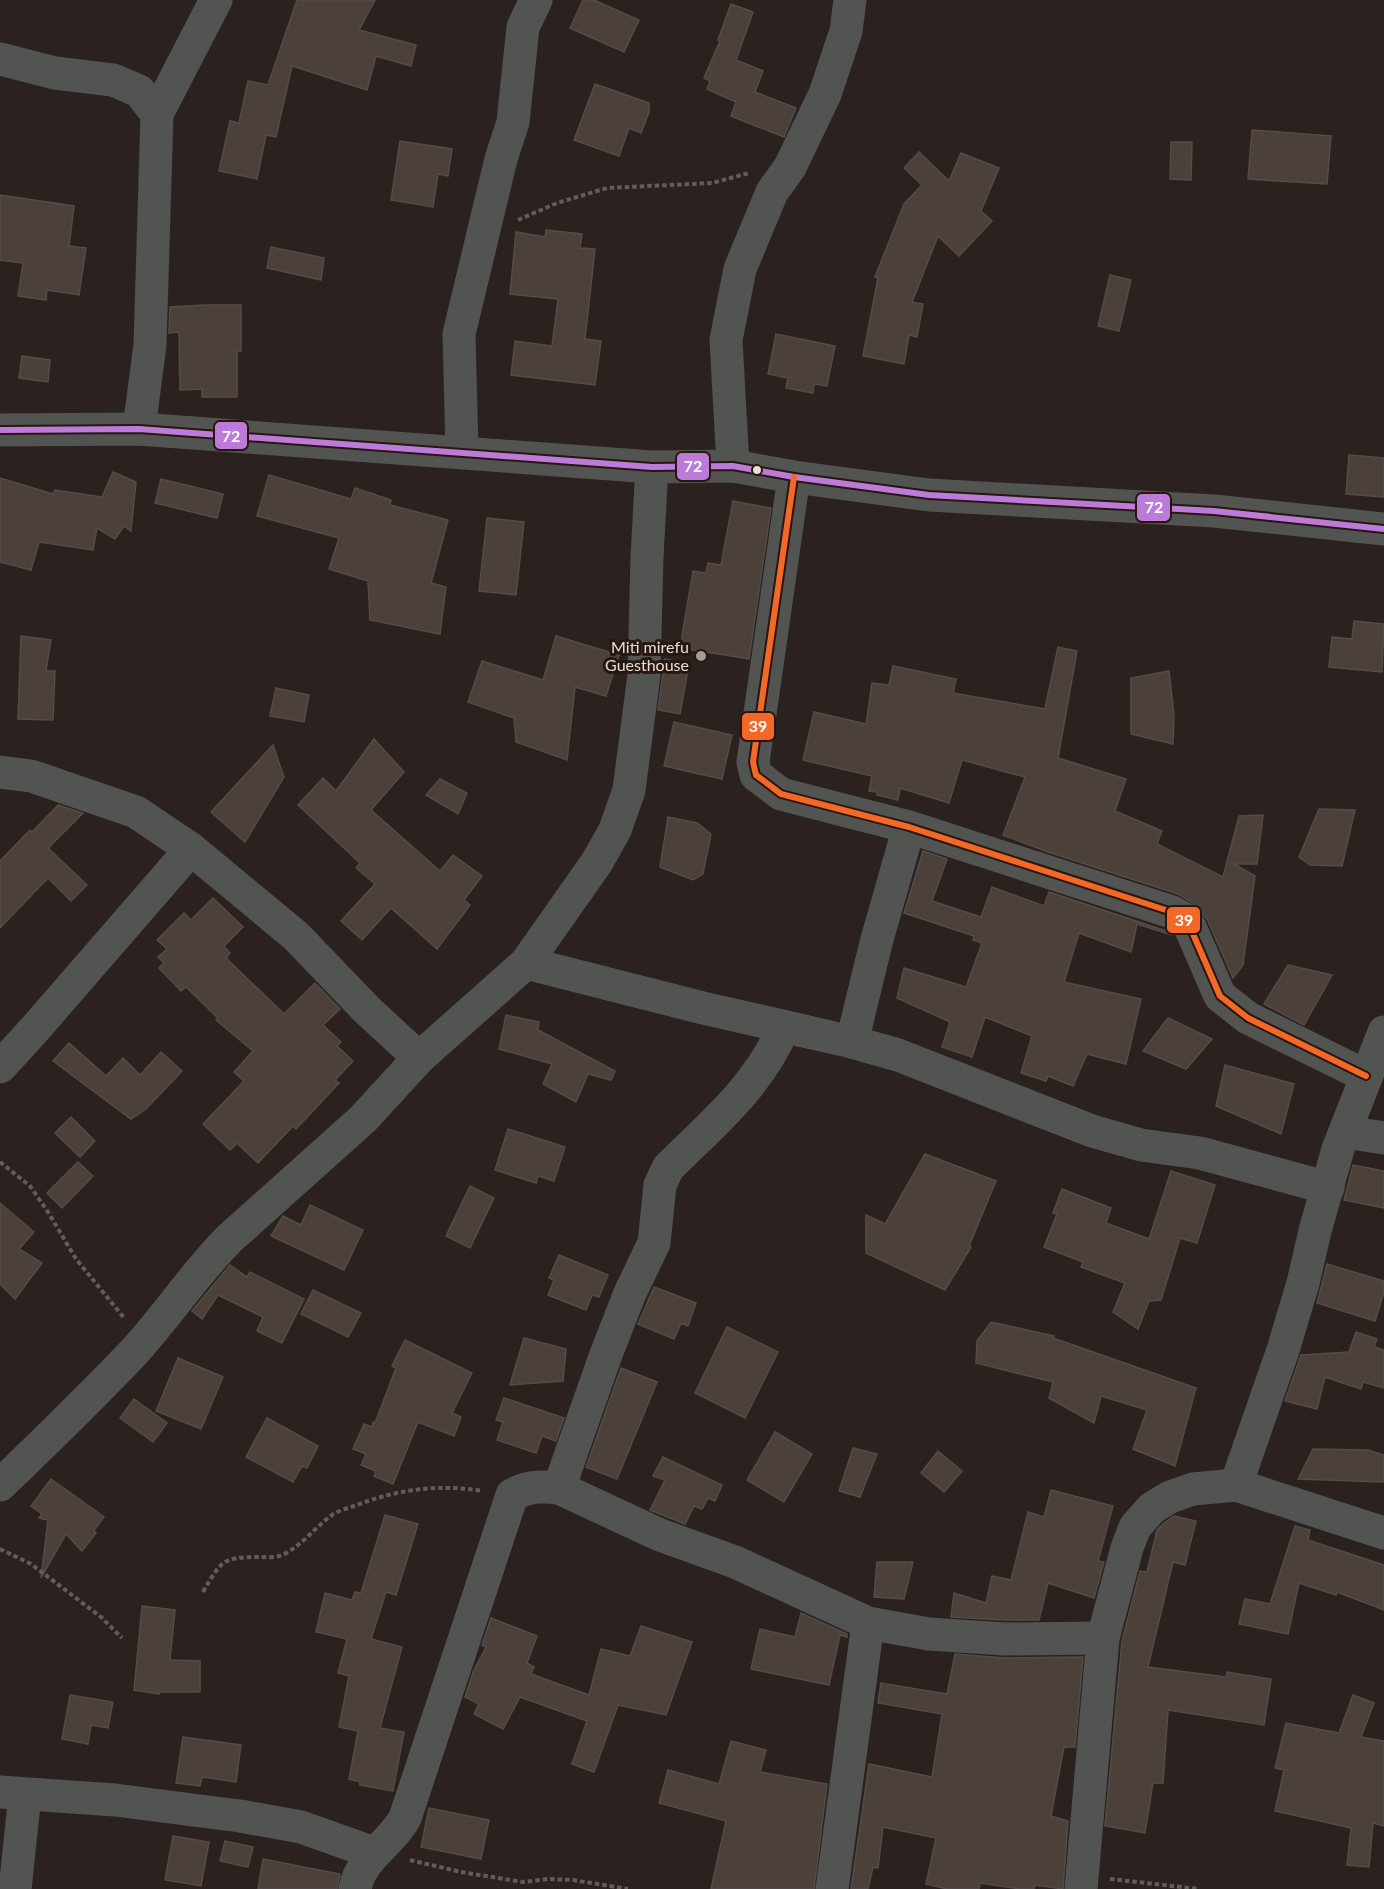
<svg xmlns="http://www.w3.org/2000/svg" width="1384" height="1889" font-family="Lato,sans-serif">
	<rect width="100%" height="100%" fill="#2b221f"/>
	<g fill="#4b403a" stroke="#534c49" stroke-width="1.5">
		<polygon points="297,0 375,0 359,30 416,45 411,66 376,56 367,90 292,66 276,137 266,135 257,179 219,171 230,121 239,123 248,81 268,85"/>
		<polygon points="583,0 594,0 639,20 624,52 570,28"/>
		<polygon points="731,4 753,12 736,60 763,71 755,92 796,108 784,137 731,116 736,102 707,89 710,81 704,78 720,41 718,40"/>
		<polygon points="595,84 649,103 649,112 641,133 629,128 619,156 574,140"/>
		<polygon points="1252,130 1331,136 1327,184 1248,179"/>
		<polygon points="400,141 452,149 448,176 438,174 433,207 391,200"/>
		<polygon points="1171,142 1192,142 1191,180 1170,179"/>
		<polygon points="919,152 949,181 961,153 999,168 981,211 992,221 959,256 938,236 912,302 923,304 917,337 909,335 904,364 863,356 878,278 875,277 904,204 922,185 904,168"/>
		<polygon points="0,195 74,206 69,246 86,248 79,295 47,290 46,300 18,296 23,263 0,260"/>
		<polygon points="546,230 582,234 580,248 595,249 585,339 601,341 595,385 511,375 515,341 552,346 558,299 510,294 516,232 545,237"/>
		<polygon points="271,247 324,258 321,280 267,268"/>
		<polygon points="1110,275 1131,280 1119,331 1098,326"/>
		<polygon points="206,305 241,305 241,351 237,351 237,397 202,397 202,389 180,390 179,332 169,333 170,307"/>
		<polygon points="776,334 835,346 827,386 814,384 813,393 786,388 788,378 768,374"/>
		<polygon points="22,356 50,360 48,382 19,378"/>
		<polygon points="1349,455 1384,458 1384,497 1346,494"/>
		<polygon points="113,472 136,482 131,531 124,526 115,539 97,528 93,550 39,542 31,570 0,562 0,478 53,494 55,490 102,497"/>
		<polygon points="269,475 351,499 355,488 391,500 390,505 448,520 431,583 446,587 440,634 370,620 368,581 329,569 339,538 257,516"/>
		<polygon points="161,479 223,494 217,518 155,503"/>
		<polygon points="733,501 771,508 749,659 680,648 693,571 706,573 708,563 721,565"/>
		<polygon points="487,518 524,522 516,595 479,591"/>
		<polygon points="1354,621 1384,624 1382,672 1329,667 1332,637 1352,639"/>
		<polygon points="21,636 51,640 46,671 55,671 53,720 18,719"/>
		<polygon points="556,636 619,655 606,696 575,687 567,760 516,742 514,718 468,702 482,661 543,680"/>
		<polygon points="1058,647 1077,651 1058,758 1126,779 1115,811 1162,831 1157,844 1223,877 1239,816 1263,815 1257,864 1234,864 1255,876 1243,965 1233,978 1207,919 1190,901 1178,894 1048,852 1003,835 1025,777 962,760 949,803 900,788 898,800 877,795 877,792 869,791 872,776 803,760 814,712 866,724 872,683 889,685 893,666 956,679 953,693 1045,709"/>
		<polygon points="665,659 689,664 680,714 658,710"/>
		<polygon points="1169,671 1174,715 1173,744 1131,734 1131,678"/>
		<polygon points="276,688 309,695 304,722 270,716"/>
		<polygon points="674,722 732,735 722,779 664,766"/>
		<polygon points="374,739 404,772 371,810 440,871 453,855 482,876 464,900 470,905 437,949 391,908 362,940 341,921 375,884 356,868 360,863 298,805 323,778 336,791"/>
		<polygon points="273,745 284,777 245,842 211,812"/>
		<polygon points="440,779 467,793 458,814 426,795"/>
		<polygon points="58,805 83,813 48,848 87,885 71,901 48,878 0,928 0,861 30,830 32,832"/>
		<polygon points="1319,809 1355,810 1342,866 1310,865 1299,857"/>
		<polygon points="668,817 697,823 711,834 703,874 693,880 660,867"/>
		<polygon points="923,851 947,859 932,901 981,917 992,887 1044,906 1049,892 1169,932 1172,935 1137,924 1131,952 1079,933 1064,982 1141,999 1126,1064 1087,1054 1073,1086 1048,1076 1046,1081 1021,1073 1032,1036 985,1017 972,1057 942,1047 950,1022 897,998 904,968 966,987 982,943 973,940 974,936 904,913"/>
		<polygon points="213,898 243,927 224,946 230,953 226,958 284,1014 315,983 340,1009 323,1025 341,1042 337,1046 353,1061 335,1080 339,1083 296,1129 293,1126 258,1163 237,1143 230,1150 203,1124 244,1081 234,1072 253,1051 216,1020 218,1018 186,987 181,991 159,968 164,963 158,957 167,949 157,940 184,913 191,920"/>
		<polygon points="1288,965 1332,975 1304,1025 1264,1004"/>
		<polygon points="506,1015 539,1022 538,1030 615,1071 611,1080 588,1074 576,1102 543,1084 552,1064 499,1049"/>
		<polygon points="1168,1018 1212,1039 1186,1069 1143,1051"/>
		<polygon points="69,1043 106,1076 123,1058 140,1075 161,1052 182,1071 146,1109 131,1119 53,1061"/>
		<polygon points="1225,1065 1294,1084 1281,1134 1216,1106"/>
		<polygon points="71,1117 95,1141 80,1157 55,1133"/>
		<polygon points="508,1129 565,1147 554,1181 538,1176 536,1183 495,1170"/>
		<polygon points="925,1154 996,1181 969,1246 971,1247 945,1290 866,1253 866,1215 885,1224"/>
		<polygon points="78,1162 93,1176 62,1208 47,1193"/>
		<polygon points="1353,1165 1384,1171 1384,1208 1344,1200"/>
		<polygon points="1171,1171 1215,1185 1197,1243 1180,1238 1161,1300 1149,1301 1138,1329 1113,1312 1125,1283 1081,1267 1083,1262 1044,1247 1057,1214 1053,1213 1062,1189 1111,1208 1106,1223 1149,1239"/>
		<polygon points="470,1186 494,1198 470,1248 446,1236"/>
		<polygon points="0,1203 34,1232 19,1249 42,1263 15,1299 0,1284"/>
		<polygon points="310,1205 363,1230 344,1270 271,1236 283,1216 301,1225"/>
		<polygon points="559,1255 608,1275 599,1297 592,1295 586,1310 548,1295 554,1280 549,1278"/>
		<polygon points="1327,1264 1384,1281 1384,1292 1375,1321 1317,1303"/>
		<polygon points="230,1265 247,1277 250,1272 304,1299 282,1343 257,1331 263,1317 218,1295 202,1319 192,1311"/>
		<polygon points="654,1287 696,1303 688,1326 681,1323 674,1339 638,1324"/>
		<polygon points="313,1290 361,1313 348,1337 301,1314"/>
		<polygon points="991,1322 1054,1336 1053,1338 1196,1388 1175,1466 1133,1449 1147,1410 1101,1396 1094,1423 1049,1398 1053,1382 976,1363 977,1341"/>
		<polygon points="727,1327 778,1352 745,1418 695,1393"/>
		<polygon points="1356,1332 1377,1339 1374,1347 1384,1350 1384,1388 1363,1382 1361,1389 1325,1377 1317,1409 1285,1401 1301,1355 1349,1352"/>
		<polygon points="524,1338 566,1349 563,1381 510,1385"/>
		<polygon points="405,1340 472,1373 452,1413 461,1417 454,1436 418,1422 393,1484 374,1476 376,1471 361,1465 366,1454 353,1449 364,1424 372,1427 373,1422 375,1423 396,1368 392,1366"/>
		<polygon points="178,1358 223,1377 201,1429 156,1411"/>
		<polygon points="621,1368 657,1382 617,1479 586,1467"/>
		<polygon points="504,1398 564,1418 556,1441 542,1436 536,1453 497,1440 503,1422 496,1420"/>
		<polygon points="134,1399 167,1423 153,1442 120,1418"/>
		<polygon points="267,1418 318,1446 307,1468 302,1466 293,1482 246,1457"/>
		<polygon points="775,1432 812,1454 784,1502 747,1480"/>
		<polygon points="853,1448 877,1454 860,1497 839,1491"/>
		<polygon points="1313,1449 1368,1450 1384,1455 1384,1482 1298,1479"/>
		<polygon points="938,1451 962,1471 944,1492 921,1473"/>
		<polygon points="663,1457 722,1485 715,1501 708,1498 702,1509 694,1506 685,1524 650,1510 665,1480 653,1476"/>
		<polygon points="51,1479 104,1517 94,1530 96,1533 82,1551 66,1534 41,1578 48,1520 39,1518 42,1514 31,1506"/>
		<polygon points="1051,1490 1113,1506 1098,1561 1104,1562 1094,1598 1048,1583 1039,1620 1006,1620 951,1617 954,1593 986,1603 992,1576 1011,1580 1028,1512 1044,1517"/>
		<polygon points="385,1515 418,1524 396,1595 386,1592 371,1639 402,1647 380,1728 404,1732 393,1791 360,1785 360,1782 349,1779 358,1731 339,1727 349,1676 338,1673 347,1639 316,1632 325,1593 352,1600 355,1592 361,1593"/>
		<polygon points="1174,1516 1196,1521 1185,1565 1173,1562 1148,1667 1226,1677 1227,1672 1271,1679 1264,1725 1168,1710 1163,1783 1153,1783 1145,1833 1105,1826 1122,1641 1140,1571 1147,1572 1157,1530 1164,1523"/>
		<polygon points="1295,1526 1310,1530 1308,1540 1384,1565 1384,1610 1337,1592 1336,1595 1299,1583 1288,1634 1239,1624 1245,1599 1270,1604"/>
		<polygon points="877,1562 913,1562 904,1599 874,1597"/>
		<polygon points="142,1606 175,1610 170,1660 200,1661 200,1692 160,1692 159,1694 134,1690"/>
		<polygon points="801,1613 847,1634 847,1637 840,1635 829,1685 751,1669 760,1629 795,1637"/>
		<polygon points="491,1618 537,1636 527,1663 534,1667 531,1674 589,1695 601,1649 630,1656 641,1626 692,1642 666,1715 618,1705 594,1772 572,1764 587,1721 520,1697 503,1729 474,1714 479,1704 465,1697 473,1672 486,1647 482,1645"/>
		<polygon points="955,1654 1005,1658 1083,1657 1075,1747 1064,1747 1051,1816 1068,1821 1063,1889 1035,1885 1034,1889 1020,1889 980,1883 979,1889 947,1889 926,1884 936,1838 883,1827 878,1868 873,1867 868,1889 851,1889 869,1764 932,1777 942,1714 878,1703 881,1683 947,1694"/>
		<polygon points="70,1695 113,1702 108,1728 91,1725 88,1744 62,1739"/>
		<polygon points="1353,1695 1374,1703 1361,1737 1384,1741 1384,1826 1373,1823 1369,1867 1347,1865 1351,1828 1275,1811 1284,1770 1275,1768 1286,1723 1339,1733"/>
		<polygon points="183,1737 241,1745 236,1782 202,1777 200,1786 176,1783"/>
		<polygon points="731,1741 766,1750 760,1772 827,1784 814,1889 711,1889 726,1821 659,1803 668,1770 719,1784"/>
		<polygon points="429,1808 489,1820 481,1859 421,1847"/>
		<polygon points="173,1836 209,1842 201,1886 165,1880"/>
		<polygon points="225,1841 253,1847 248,1867 220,1861"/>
		<polygon points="263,1859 340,1874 337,1889 258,1889"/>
	</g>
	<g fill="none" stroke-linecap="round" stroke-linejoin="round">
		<g stroke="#605e5d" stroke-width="4" stroke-dasharray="4.5 3" stroke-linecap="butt">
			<polyline points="518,220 557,203 607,188 712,183 749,173"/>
			<polyline points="0,1162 30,1186 48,1212 76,1259 125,1319"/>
			<polyline points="0,1549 31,1564 101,1617 122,1638"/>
			<path d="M203 1592C221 1561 222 1557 259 1557 266 1557 275 1558 282 1555 302 1546 314 1528 332 1515 339 1510 349 1508 357 1505 398 1489 440 1484 483 1491"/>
			<polyline points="410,1860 461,1872 523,1882 548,1879 573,1880 628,1889"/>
			<polyline points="1110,1879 1199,1889"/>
		</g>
		<g stroke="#525452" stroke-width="33">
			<polyline points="0,59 55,73 113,80 139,91 157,114 150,345 139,429"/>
			<polyline points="157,114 216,0"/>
			<polyline points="0,430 139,429 652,467 733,466 794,477 929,495 1214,511 1384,529"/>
			<polyline points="462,452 459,334 501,159 513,122 523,27 536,0"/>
			<polyline points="733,466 726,340 740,269 772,192 790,167 825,94 846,31 850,0"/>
			<polyline points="794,477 753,762 756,775 781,794 909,827 1172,912 1181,917 1190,927 1220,996 1248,1018 1366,1076"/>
			<polyline points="0,772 31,776 136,812 191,849 296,936 367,1010 419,1058"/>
			<polyline points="526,963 703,1008 852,1042 898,1055 1092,1131 1141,1145 1200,1153 1328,1188"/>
			<polyline points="852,1042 876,943 909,827"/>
			<polyline points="0,1067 34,1030 191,849"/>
			<polyline points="1345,1132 1384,1138"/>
			<path d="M0 1485C45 1442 90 1398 133 1353 167 1316 195 1273 230 1238L363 1119 419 1058 526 963 597 862 615 830 629 790 644 675 647 557 652 467"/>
			<polyline points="1236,1485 1283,1350 1303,1283 1315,1231 1338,1149 1384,1032"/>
			<path d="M559 1488 605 1357 630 1293 654 1243 660 1185 668 1168C713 1123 758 1087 784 1027"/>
			<polyline points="0,1792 115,1800 240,1816 301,1827 374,1853"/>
			<polyline points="15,1889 25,1795"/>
			<path d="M355 1889C360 1858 391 1844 405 1818L512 1495C528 1486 541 1486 559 1488L660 1535 735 1562 868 1623 929 1634 1005 1639 1103 1638"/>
			<polyline points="832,1889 868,1623"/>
			<polyline points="1081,1889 1103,1638 1127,1548 1135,1527 1152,1508 1170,1497 1193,1489 1236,1485 1384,1533"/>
		</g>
		<g stroke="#271710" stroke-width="10">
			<polyline id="bus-1" points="0,430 139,429 652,467 733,466 794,477 929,495 1214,511 1384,529"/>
		</g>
		<g stroke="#271710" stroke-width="10">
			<polyline id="bus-2" points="794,477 753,762 756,775 781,794 909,827 1172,912 1181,917 1190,927 1220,996 1248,1018 1366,1076"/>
		</g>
		<use href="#bus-1" stroke="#bd7bd9" stroke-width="6"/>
		<use href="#bus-2" stroke="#f36827" stroke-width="6"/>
	</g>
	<circle fill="#e9ddd8" stroke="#271710" stroke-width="2" cx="757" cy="470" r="5"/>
	<circle fill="#a69c97" stroke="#271710" stroke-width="2" cx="701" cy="656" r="6"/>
	<g text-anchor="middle" stroke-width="6" stroke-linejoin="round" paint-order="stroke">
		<g font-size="16" fill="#e9ddd8" stroke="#271710" text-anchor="end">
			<text x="689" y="653">Miti mirefu<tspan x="689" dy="18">Guesthouse</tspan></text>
		</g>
	</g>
	<g stroke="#271710" stroke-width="2">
		<rect x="214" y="421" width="34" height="29" rx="6" fill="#bd7bd9"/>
		<rect x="676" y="452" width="34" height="29" rx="6" fill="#bd7bd9"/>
		<rect x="1136" y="493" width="35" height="29" rx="6" fill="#bd7bd9"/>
		<rect x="741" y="712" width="34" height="29" rx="6" fill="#f36827"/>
		<rect x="1166" y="906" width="35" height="28" rx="6" fill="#f36827"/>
	</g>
	<g font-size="16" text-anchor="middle" font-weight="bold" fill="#fff">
		<text x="231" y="442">72</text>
		<text x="693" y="472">72</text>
		<text x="1154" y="513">72</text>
		<text x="758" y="732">39</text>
		<text x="1184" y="926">39</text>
	</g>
</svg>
